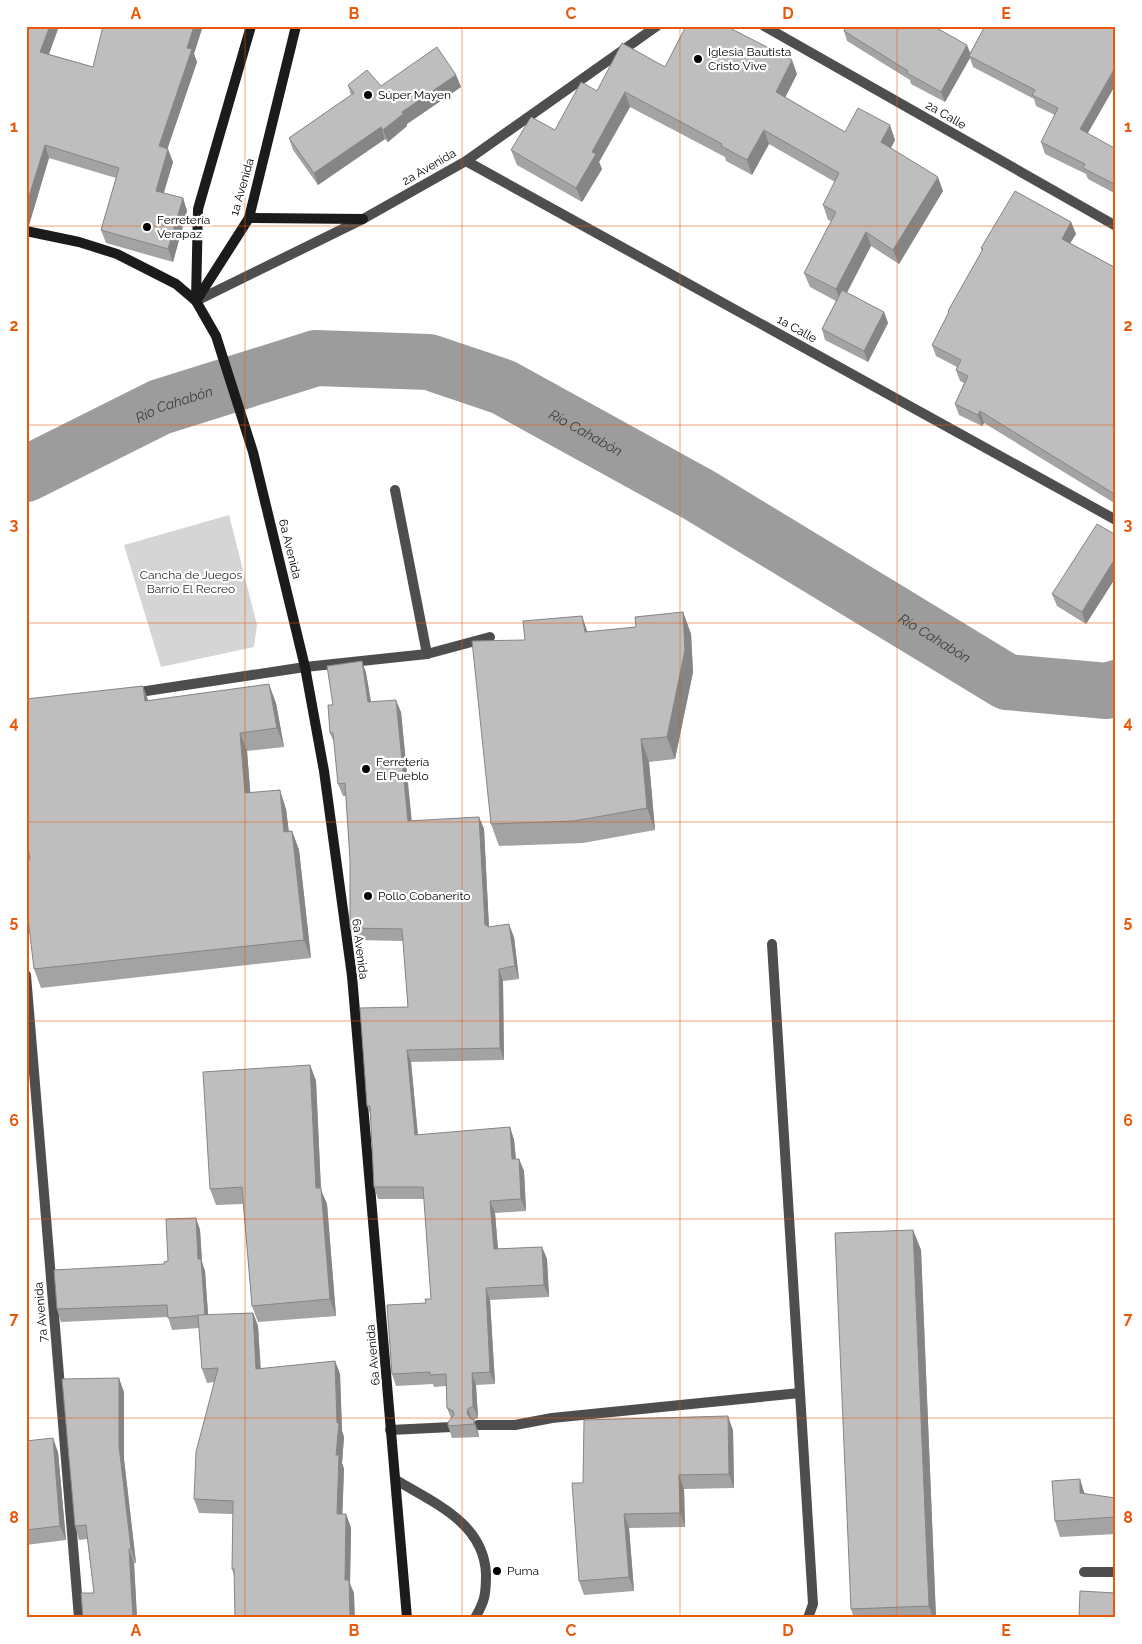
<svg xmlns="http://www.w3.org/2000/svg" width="1142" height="1644" font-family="Raleway,sans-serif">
	<rect width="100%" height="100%" fill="#fff"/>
	<polygon fill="#d5d5d5" points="229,515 257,625 254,647 161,667 124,545"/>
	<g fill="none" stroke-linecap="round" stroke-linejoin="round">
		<path stroke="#9c9c9c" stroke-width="56" id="s1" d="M26 474 160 407 316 358 429 362 503 387 699 495 1007 682 1107 691 1116 688"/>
		<g stroke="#4e4e4e" stroke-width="10">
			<polyline points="395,490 427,654"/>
			<polyline points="305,667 427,654 490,637"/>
			<polyline points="800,1393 813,1604 808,1618"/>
			<polyline points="478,1425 515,1425 552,1418 800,1393 772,944"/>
			<polyline points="390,1430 452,1427"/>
			<path d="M396 1480C434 1503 484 1523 486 1574 486 1594 485 1601 475 1618"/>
			<polyline points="1084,1572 1116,1572"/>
		</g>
		<g stroke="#4e4e4e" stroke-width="10">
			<polyline points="764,26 1116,226"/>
			<polyline points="466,161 1116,520"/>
			<polyline points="196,301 363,219 466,161 657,26"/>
			<polyline points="133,693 305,667"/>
			<polyline points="26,975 79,1618"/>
		</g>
		<g stroke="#1b1b1b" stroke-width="10">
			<polyline points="249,218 363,219"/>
			<polyline points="26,231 79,242 117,254 176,284 196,301 216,336 253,452 305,667 324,771 352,976 407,1618"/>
			<polyline points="196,300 198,209 251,26"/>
			<polyline points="196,301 249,218 296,26"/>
		</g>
	</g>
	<g fill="#a3a3a3">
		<polygon points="26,26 59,26 49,54 93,67 194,54 197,62 167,149 173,162 164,193 183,198 187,211 173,262 106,243 101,230 116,178 49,158 29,225 26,224"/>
		<polygon points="985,26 1088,134 1116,149 1116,194 1088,179 1086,174 1045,154 1041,142 1055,115 1036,106 1034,99 973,67 970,58 945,102 911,84 910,80 847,41 844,31 970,53"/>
		<polygon points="665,67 797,74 785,97 845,132 895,140 891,148 943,191 899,264 871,246 847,293 884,312 888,323 868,362 825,340 822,329 836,301 810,287 804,273 831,221 828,220 823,205 835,182 769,144 752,175 726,161 725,157 630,107 599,162 602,169 582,202 517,165 511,150 555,130"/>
		<polygon points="456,75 461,87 407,124 407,126 388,142 385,139 318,185 293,150 289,138 351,95 348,85 381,86"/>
		<polygon points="1071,222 1076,234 1070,243 1116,268 1116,504 984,423 982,426 959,415 955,404 964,383 960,381 956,370 957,367 936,356 932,345 948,314 948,311 982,251 981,248"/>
		<polygon points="1116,535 1116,577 1086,624 1057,606 1052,594"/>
		<polygon points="683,612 691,634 693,672 675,759 649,762 655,830 583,843 499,846 491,824 525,640 636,627"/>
		<polygon points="362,661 366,673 371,702 401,712 411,821 479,817 484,829 489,927 514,937 519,979 503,981 504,1060 411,1062 418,1135 510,1127 514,1140 516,1159 519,1159 524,1171 526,1211 495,1213 498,1249 542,1247 547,1259 549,1297 490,1300 495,1384 476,1385 478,1418 474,1420 478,1432 479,1437 452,1438 448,1426 451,1418 447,1408 446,1386 434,1387 433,1384 396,1386 392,1374 426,1303 431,1299 424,1199 378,1199 374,1187 371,1115 367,1106 408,1007 403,941 354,940 350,928 350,860 346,796 343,796 338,784 335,745 330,733 333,705"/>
		<polygon points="143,686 148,701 276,703 284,747 247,751 250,792 286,809 289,832 292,831 299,850 311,958 41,988 34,969"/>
		<polygon points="310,1065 316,1081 321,1190 327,1204 336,1316 258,1322 252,1306 243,1204 216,1205 210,1189"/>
		<polygon points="196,1218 200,1230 202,1262 205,1271 208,1315 253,1313 258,1326 261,1369 335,1361 340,1374 342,1431 344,1437 342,1463 344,1469 342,1514 346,1514 351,1528 350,1584 354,1593 234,1575 232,1569 233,1514 199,1513 194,1499 214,1382 207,1383 202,1369 199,1328 172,1330 168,1317 61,1322 57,1309 164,1264 168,1261"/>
		<polygon points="913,1230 921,1250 936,1618 854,1618 851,1609"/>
		<polygon points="124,1392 124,1459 136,1563 134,1563 137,1618 83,1618 94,1593 87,1539 79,1540 75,1526"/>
		<polygon points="733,1430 734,1488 684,1489 685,1527 629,1528 634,1591 584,1595 579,1581 583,1483"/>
		<polygon points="26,1441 58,1452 66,1540 26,1545"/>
		<polygon points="1085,1494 1116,1498 1116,1534 1060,1537 1055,1521"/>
	</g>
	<g fill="#858585">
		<polygon points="50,26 59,26 45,65 40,52"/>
		<polygon points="194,26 203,26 194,54 197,62 164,159 159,146 187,48"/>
		<polygon points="967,45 971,55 969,56 970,58 945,102 941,92"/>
		<polygon points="792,60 797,74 781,106 776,92"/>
		<polygon points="1116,66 1116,84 1084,140 1080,129"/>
		<polygon points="456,75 461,87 407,124 407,126 388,142 383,130 402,112"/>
		<polygon points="625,92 630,107 599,162 602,169 582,202 576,188 592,152"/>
		<polygon points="890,125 895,140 886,157 881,142"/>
		<polygon points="381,127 385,139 318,185 314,173"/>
		<polygon points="764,130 769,144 752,175 747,160"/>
		<polygon points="45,145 49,158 29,225 26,217 26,206"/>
		<polygon points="168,149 173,162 160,204 156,191"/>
		<polygon points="938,177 943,191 899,264 893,250"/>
		<polygon points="183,198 187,211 173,262 168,249"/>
		<polygon points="1071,222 1076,234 1066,250 1062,239"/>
		<polygon points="866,232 871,246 841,303 836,289"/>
		<polygon points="884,312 888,323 868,362 864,351"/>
		<polygon points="980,411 984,423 982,426 978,415"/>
		<polygon points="1116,557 1116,577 1086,624 1082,612"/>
		<polygon points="683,612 691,634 693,672 675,759 667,737"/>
		<polygon points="582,616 590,639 585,632"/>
		<polygon points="362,661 366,673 373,714 368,702"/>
		<polygon points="269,684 276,703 284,747 277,728"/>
		<polygon points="143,686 150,705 145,701"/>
		<polygon points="396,700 401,712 413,833 408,821"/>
		<polygon points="240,733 247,751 252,812 245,793"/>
		<polygon points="641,739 649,762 655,830 647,808"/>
		<polygon points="280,790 286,809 291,851 284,832"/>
		<polygon points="479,817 484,829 489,928 485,925"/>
		<polygon points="292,831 299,850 311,958 304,940"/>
		<polygon points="509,924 514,937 519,979 515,966"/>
		<polygon points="499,969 503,981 504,1060 500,1048"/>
		<polygon points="407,1050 411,1062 419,1148 415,1135"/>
		<polygon points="310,1065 316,1081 321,1190 327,1204 336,1316 330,1299 316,1188"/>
		<polygon points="510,1127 514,1140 517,1171 512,1159"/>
		<polygon points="519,1159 524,1171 526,1211 521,1199"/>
		<polygon points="490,1201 495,1213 499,1262 494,1249"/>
		<polygon points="196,1218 200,1230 202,1262 205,1271 209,1328 205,1316 198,1259"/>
		<polygon points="913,1230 921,1250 936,1618 933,1618 929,1606"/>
		<polygon points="542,1247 547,1259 549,1297 544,1285"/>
		<polygon points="486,1288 490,1300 495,1384 490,1372"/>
		<polygon points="253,1313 258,1326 261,1383 256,1369"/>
		<polygon points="335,1361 340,1374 342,1431 344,1437 342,1463 344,1469 342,1527 337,1514 336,1455 337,1423"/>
		<polygon points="472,1373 476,1385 478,1418 473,1406"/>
		<polygon points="119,1378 124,1392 124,1459 136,1563 131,1549 119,1446"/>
		<polygon points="468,1409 472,1421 471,1425 467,1413"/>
		<polygon points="728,1416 733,1430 734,1488 729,1474"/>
		<polygon points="474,1420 478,1432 479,1437 474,1424"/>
		<polygon points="53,1438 58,1452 66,1540 60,1526"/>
		<polygon points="679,1475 684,1489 685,1527 680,1513"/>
		<polygon points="1080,1479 1085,1495 1080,1493"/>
		<polygon points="346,1514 351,1528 350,1584 354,1593 355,1618 350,1618 345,1580"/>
		<polygon points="624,1514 629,1528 634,1591 629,1577"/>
		<polygon points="129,1549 134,1563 137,1618 133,1618"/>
	</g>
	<g fill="#bebebe" stroke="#858585">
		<polygon points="26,26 50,26 40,52 93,67 103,26 194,26 187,48 192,49 159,146 168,149 156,191 183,198 168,249 101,230 119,168 45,145 26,206"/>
		<polygon points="686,26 726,26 792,60 776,92 845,132 858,108 890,125 881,142 938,177 893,250 866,232 836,289 804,273 836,212 823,205 839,173 764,130 747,160 721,146 722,144 625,92 592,152 596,154 576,188 511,150 531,117 555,130 581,82 597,91 622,43 665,67"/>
		<polygon points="846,26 933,26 967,45 941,92 907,73 908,71 844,31"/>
		<polygon points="985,26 1116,26 1116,66 1080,129 1116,149 1116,185 1083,168 1085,164 1041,142 1058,108 1032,95 1035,90 969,56"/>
		<polygon points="437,47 456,75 402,112 403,114 383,130 381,127 314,173 289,138 354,93 348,85 367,70 381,86"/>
		<polygon points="1015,191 1071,222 1062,239 1116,268 1116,495 980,411 978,415 955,404 968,376 956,370 961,360 932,345 949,312 948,311 983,249 981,248"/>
		<polygon points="842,290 884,312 864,351 822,329"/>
		<polygon points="1097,524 1116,535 1116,557 1082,612 1052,594"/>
		<polygon points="683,612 685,650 667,737 641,739 647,808 574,821 491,824 472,641 525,640 523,621 582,616 585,632 636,627 635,617"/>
		<polygon points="362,661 368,702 396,700 408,821 479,817 485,925 487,925 488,927 509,924 515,966 499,969 500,1048 407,1050 415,1135 510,1127 512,1159 519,1159 521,1199 490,1201 494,1249 542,1247 544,1285 486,1288 490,1372 472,1373 473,1406 468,1409 467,1413 470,1418 474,1420 474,1424 448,1426 448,1422 454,1415 453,1411 447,1408 446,1374 430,1375 430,1372 392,1374 387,1305 426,1303 425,1299 431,1299 423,1187 374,1187 370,1106 367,1106 360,1008 408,1007 402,929 350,928 350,860 345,783 338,784 333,733 330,733 328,705 333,705 327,666"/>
		<polygon points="269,684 277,728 240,733 245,793 280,790 284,832 292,831 304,940 34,969 26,901 26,860 30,860 26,834 26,699 143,686 145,701"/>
		<polygon points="310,1065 316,1188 321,1188 330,1299 252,1306 242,1187 210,1189 203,1072"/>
		<polygon points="196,1218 198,1259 201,1259 205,1315 168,1318 167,1305 57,1309 54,1270 164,1264 164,1262 168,1261 166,1219"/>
		<polygon points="913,1230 929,1606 851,1609 835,1233"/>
		<polygon points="253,1313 256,1369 335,1361 337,1423 339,1423 336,1455 339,1455 337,1514 346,1514 345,1580 349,1580 350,1618 235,1618 234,1569 232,1569 233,1501 194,1499 196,1452 218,1368 202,1369 198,1315"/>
		<polygon points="119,1378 119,1446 131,1549 129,1549 133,1618 83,1618 81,1593 94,1593 86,1525 75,1526 62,1379"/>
		<polygon points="728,1416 729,1474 679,1475 680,1513 624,1514 629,1577 579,1581 572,1483 583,1483 584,1420"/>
		<polygon points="53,1438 60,1526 26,1530 26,1441"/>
		<polygon points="1080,1479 1080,1493 1116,1498 1116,1517 1055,1521 1052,1481"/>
		<polygon points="1080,1591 1116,1593 1116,1618 1079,1618"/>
	</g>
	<path fill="none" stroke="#e8590c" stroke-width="1" stroke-opacity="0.55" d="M245 26V1618M462 26V1618M680 26V1618M897 26V1618M26 226H1116M26 425H1116M26 623H1116M26 822H1116M26 1021H1116M26 1219H1116M26 1418H1116"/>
	<g fill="#000" stroke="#fff" stroke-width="2">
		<circle cx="698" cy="59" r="5"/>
		<circle cx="368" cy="95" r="5"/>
		<circle cx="147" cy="227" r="5"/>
		<circle cx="366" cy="769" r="5"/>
		<circle cx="368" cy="896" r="5"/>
		<circle cx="497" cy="1571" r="5"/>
	</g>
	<g text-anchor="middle" stroke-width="4.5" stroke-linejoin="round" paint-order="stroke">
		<g font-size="12" fill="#000" stroke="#fff" text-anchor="start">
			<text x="708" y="56">Iglesia Bautista<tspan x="708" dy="14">Cristo Vive</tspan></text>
			<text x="378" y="99">Súper Mayen</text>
			<text x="157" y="224">Ferretería<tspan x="157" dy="14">Verapaz</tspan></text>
			<text x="376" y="766">Ferretería<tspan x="376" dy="14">El Pueblo</tspan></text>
			<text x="378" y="900">Pollo Cobanerito</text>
			<text x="507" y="1575">Puma</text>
		</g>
		<g font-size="12" fill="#000" stroke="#fff">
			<text transform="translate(946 115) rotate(30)" y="4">2a Calle</text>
			<text transform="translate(429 167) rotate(-30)" y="4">2a Avenida</text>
			<text transform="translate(242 187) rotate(-74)" y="4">1a Avenida</text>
			<text transform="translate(797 329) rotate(29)" y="4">1a Calle</text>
			<text transform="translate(290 549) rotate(76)" y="4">6a Avenida</text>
			<text transform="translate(360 949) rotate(83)" y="4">6a Avenida</text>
			<text transform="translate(41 1312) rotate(-95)" y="4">7a Avenida</text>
			<text transform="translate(373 1355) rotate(-95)" y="4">6a Avenida</text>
		</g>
		<g font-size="12" fill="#2c2c2c" stroke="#fff">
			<text x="191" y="579">Cancha de Juegos<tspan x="191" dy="14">Barrio El Recreo</tspan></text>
		</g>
		<g font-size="14" font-style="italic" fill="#3d3d3d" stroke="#fff">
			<text dy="5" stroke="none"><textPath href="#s1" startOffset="164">Río Cahabón</textPath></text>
			<text dy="5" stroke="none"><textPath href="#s1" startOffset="599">Río Cahabón</textPath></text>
			<text dy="5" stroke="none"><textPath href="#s1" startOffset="1004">Río Cahabón</textPath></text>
		</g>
	</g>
	<rect width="1142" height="1644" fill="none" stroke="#ffffff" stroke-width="55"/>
	<rect x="28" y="28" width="1086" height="1588" fill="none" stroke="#e8590c" stroke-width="2"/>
	<g font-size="16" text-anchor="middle" font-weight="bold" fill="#e8590c">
		<text x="136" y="19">A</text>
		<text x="354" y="19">B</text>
		<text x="571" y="19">C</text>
		<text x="788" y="19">D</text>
		<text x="1006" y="19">E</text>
		<text x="14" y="132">1</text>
		<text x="1128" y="132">1</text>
		<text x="14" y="331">2</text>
		<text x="1128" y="331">2</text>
		<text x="14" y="530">3</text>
		<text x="1128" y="530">3</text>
		<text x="14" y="728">4</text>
		<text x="1128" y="728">4</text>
		<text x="14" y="927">5</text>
		<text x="1128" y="927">5</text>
		<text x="14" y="1126">6</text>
		<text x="1128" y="1126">6</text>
		<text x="14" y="1324">7</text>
		<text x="1128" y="1324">7</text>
		<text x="14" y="1523">8</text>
		<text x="1128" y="1523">8</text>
		<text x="136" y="1636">A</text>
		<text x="354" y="1636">B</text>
		<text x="571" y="1636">C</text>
		<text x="788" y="1636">D</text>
		<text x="1006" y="1636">E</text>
	</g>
</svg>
